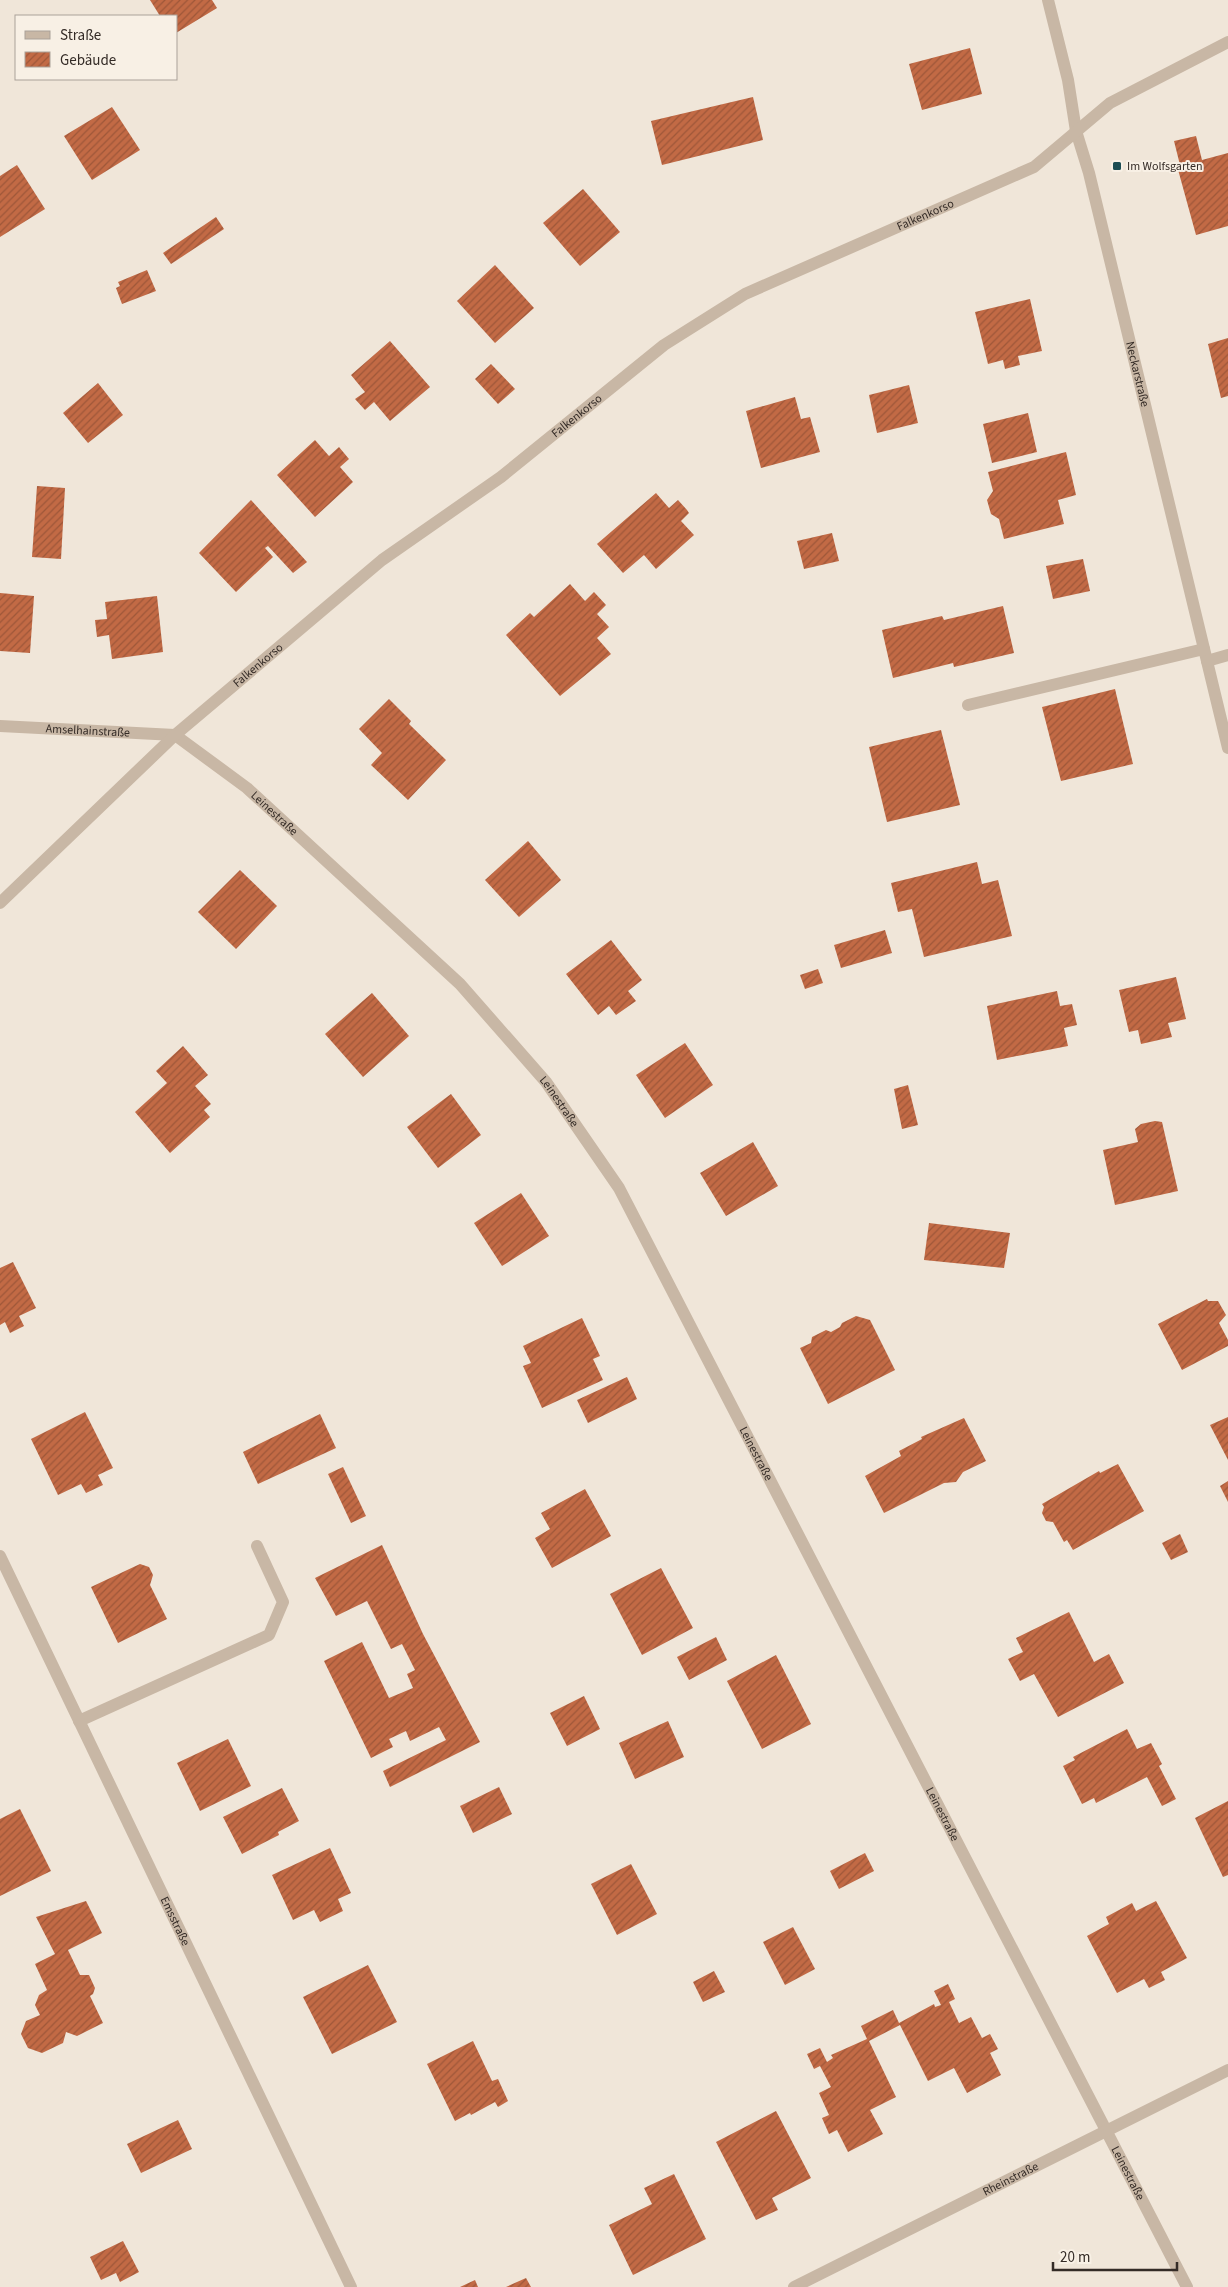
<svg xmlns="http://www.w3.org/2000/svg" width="1228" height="2287" font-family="'Source Sans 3',sans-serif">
	<defs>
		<pattern id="building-hatch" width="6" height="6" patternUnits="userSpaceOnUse" patternTransform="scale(1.25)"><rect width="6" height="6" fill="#c26a45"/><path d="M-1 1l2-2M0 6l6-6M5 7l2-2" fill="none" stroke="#9e5739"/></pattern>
	</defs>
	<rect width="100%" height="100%" fill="#f0e6d9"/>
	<g fill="url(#building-hatch)">
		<polygon points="150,0 212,0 217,8 176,33 176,16 160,16"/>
		<polygon points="970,48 982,94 922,110 909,64"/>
		<polygon points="753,97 763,140 662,165 651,121"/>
		<polygon points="112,107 140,150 92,180 64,136"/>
		<polygon points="1196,136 1202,160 1228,153 1228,226 1196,235 1177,166 1180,165 1174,141"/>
		<polygon points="17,165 45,209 0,237 0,176"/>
		<polygon points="583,189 620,232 580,266 543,223"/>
		<polygon points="216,217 224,229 171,264 163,253"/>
		<polygon points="495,265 534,308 495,343 457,301"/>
		<polygon points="147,270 156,291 122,304 116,288 120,286 118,282"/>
		<polygon points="1030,299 1042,351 1018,356 1020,365 1005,369 1003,360 988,364 975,312"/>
		<polygon points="1228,338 1228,396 1221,398 1208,344"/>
		<polygon points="390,341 430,387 390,421 374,402 365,410 355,399 365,392 351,375"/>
		<polygon points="491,364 515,389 498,404 475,379"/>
		<polygon points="98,383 123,415 88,443 63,413"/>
		<polygon points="909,385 918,423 877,433 869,395"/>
		<polygon points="795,397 801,419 810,417 820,452 761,468 746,411"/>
		<polygon points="1028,413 1037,452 992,463 983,424"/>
		<polygon points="315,440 329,456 339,447 349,459 340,467 353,482 315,517 277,475"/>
		<polygon points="1066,452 1076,495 1058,500 1064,524 1004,539 999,519 991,514 987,500 993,491 988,472"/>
		<polygon points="37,486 65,488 61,559 32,557"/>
		<polygon points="656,493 669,508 678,500 687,510 689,513 681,521 694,535 656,569 644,555 623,573 597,544"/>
		<polygon points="251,500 307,562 293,573 268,546 265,548 273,557 236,592 199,553"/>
		<polygon points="832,533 839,561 804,569 797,541"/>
		<polygon points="1083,559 1090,591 1053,599 1046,566"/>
		<polygon points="570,584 585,601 594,592 606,605 597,614 609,627 597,638 611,654 560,696 506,635 530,613 534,617"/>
		<polygon points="0,593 34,596 30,653 0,651"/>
		<polygon points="157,596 163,652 112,659 109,635 97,637 95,620 107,619 105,602"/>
		<polygon points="1003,606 1014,653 954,667 953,663 893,678 882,630 942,616 944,620"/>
		<polygon points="1115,689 1133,764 1061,781 1042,707"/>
		<polygon points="389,699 411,721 409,724 446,760 408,800 371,765 382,753 359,729"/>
		<polygon points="941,730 960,805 887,822 869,747"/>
		<polygon points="528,841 561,880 519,917 485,880"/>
		<polygon points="977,862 982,884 998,880 1012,936 924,957 912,909 898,912 891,883"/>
		<polygon points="240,870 277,906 236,949 198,912"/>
		<polygon points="885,930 892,953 841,968 834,945"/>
		<polygon points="611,940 642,980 628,991 636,1001 616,1015 609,1006 598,1015 566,974"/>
		<polygon points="818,969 823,983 805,989 800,975"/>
		<polygon points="1176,977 1186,1019 1168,1023 1172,1037 1141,1044 1138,1030 1129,1032 1119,990"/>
		<polygon points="1057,991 1060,1006 1072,1004 1077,1025 1064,1028 1068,1046 997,1060 987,1006"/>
		<polygon points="372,993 409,1036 363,1077 325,1034"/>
		<polygon points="685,1043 713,1085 665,1118 636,1075"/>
		<polygon points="183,1046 208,1075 195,1086 211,1104 204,1110 210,1117 170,1153 135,1112 167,1083 156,1071"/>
		<polygon points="908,1085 918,1125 902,1129 894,1089"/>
		<polygon points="451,1094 481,1135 438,1168 407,1127"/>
		<polygon points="1155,1121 1162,1122 1178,1191 1115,1205 1103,1150 1138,1142 1135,1129 1141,1124"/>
		<polygon points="753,1142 778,1186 726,1216 700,1173"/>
		<polygon points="521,1193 549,1236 502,1266 474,1223"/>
		<polygon points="929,1223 1010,1233 1004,1268 924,1260"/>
		<polygon points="13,1262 36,1308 19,1316 24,1326 10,1333 5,1322 0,1325 0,1268"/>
		<polygon points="1207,1299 1208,1301 1218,1301 1226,1315 1219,1323 1228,1340 1228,1346 1182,1370 1158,1324"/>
		<polygon points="856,1316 870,1320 895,1370 828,1404 800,1348 811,1343 812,1337 826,1330 831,1332 840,1327 842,1323"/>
		<polygon points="582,1318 600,1356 593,1359 603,1380 542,1408 523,1366 531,1363 523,1346"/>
		<polygon points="627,1377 637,1399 588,1423 577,1400"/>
		<polygon points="85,1412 113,1468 98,1475 103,1485 86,1493 81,1484 58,1495 31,1439"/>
		<polygon points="320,1414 336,1448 258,1484 243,1452"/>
		<polygon points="1228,1417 1228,1460 1210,1425"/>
		<polygon points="964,1418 986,1461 963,1472 956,1482 944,1483 884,1513 865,1476 901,1456 899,1451 922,1439 921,1437"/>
		<polygon points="1118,1464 1144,1511 1073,1550 1067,1540 1064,1542 1053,1522 1046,1521 1042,1513 1044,1507 1042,1504 1099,1471 1100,1473"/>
		<polygon points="343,1467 366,1516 351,1523 328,1474"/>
		<polygon points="1228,1481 1228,1502 1220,1486"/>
		<polygon points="585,1489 611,1536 552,1568 535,1538 550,1529 541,1513"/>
		<polygon points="1180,1534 1188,1552 1171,1560 1162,1543"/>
		<polygon points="382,1545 423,1634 480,1742 390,1787 383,1771 446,1740 439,1727 410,1741 406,1731 389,1739 393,1747 371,1758 324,1661 362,1642 389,1698 413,1688 407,1674 415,1670 402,1644 391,1649 367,1601 336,1616 315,1578"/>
		<polygon points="140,1564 149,1567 153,1575 150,1585 167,1619 118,1643 91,1587"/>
		<polygon points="661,1568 693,1628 642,1655 610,1594"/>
		<polygon points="1069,1612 1094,1662 1109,1654 1124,1683 1058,1717 1034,1674 1020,1681 1008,1659 1023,1652 1016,1638"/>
		<polygon points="716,1637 727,1660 689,1680 677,1657"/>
		<polygon points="776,1655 811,1724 762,1749 727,1681"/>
		<polygon points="584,1696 600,1729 567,1746 550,1713"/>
		<polygon points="668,1721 684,1757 635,1779 619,1743"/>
		<polygon points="1127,1729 1137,1749 1151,1743 1162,1764 1159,1766 1176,1799 1162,1806 1147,1777 1096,1803 1094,1798 1082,1804 1063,1766 1075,1760 1073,1757"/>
		<polygon points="228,1739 251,1786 200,1811 177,1763"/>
		<polygon points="499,1787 512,1814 473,1833 460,1806"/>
		<polygon points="282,1788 299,1821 278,1832 279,1835 242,1854 223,1817"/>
		<polygon points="1228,1801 1228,1875 1223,1877 1195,1818"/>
		<polygon points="20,1809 51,1871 0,1896 0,1819"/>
		<polygon points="330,1848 351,1893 338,1899 343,1911 320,1922 314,1910 293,1920 272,1875"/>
		<polygon points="865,1853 874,1871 839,1889 830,1871"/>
		<polygon points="631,1864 657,1914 617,1935 591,1884"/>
		<polygon points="86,1901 102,1933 68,1950 80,1975 89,1975 95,1988 93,1994 90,1996 103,2023 77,2036 66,2032 63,2043 42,2053 28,2048 21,2034 26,2021 40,2015 35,2005 39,1995 47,1990 35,1964 55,1954 36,1917"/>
		<polygon points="1156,1901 1187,1958 1161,1972 1165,1980 1149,1988 1144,1979 1117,1993 1087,1936 1109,1924 1106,1917 1132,1903 1136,1911"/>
		<polygon points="793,1927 815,1969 785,1985 763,1942"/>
		<polygon points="368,1965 397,2022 332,2054 303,1997"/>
		<polygon points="714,1971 725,1992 703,2002 693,1982"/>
		<polygon points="948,1984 955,1999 949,2002 959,2023 971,2017 982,2038 990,2034 998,2049 990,2053 1001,2075 967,2093 954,2068 928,2081 900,2025 869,2041 896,2097 870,2110 883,2134 848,2152 837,2130 829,2134 822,2118 829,2115 819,2093 831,2087 820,2066 814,2069 807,2054 820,2048 827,2062 833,2058 831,2055 867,2039 861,2026 893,2010 899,2023 934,2004 935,2007 941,2005 934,1991"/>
		<polygon points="473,2041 492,2081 498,2079 508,2101 498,2107 495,2102 471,2115 470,2113 455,2121 427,2064"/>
		<polygon points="776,2111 811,2178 772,2198 778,2210 756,2220 716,2142"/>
		<polygon points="178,2120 192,2149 141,2173 127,2144"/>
		<polygon points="674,2174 706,2239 633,2275 609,2225 652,2204 644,2188"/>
		<polygon points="123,2241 139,2272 120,2282 116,2273 101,2280 90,2257"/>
		<polygon points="526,2278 531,2287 506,2287"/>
		<polygon points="475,2280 478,2287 460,2287"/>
	</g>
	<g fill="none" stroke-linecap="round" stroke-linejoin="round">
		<g stroke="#c8b7a5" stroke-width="12">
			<polyline points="968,705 1204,649"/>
			<polyline points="79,1721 269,1635 283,1602 257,1546"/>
		</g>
		<g stroke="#c8b7a5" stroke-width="12">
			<path id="s1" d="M1048 0 1068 80 1076 131 1089 173 1228 748"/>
			<polyline points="1207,661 1228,655"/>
			<path id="s2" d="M0 726 175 735 247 788 460 984 546 1082 619 1188 1187 2287"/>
			<path id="s3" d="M0 903 175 735 382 560 501 477 664 345 745 294 1034 167 1110 103 1228 42"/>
			<path id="s4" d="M0 1556 351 2287"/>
			<path id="s5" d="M794 2287 1228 2070"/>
		</g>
	</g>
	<rect fill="#1d4d53" stroke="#f8f0e5" stroke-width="2" x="1112" y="161" width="10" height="10" rx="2.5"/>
	<g text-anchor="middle" stroke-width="4" stroke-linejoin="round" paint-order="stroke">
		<g font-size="12" fill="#342b26" stroke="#f8f0e5" text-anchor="start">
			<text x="1127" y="170">Im Wolfsgarten</text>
		</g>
		<g font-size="12" fill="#342b26" stroke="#f8f0e5">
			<text dy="4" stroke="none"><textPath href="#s3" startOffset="1161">Falkenkorso</textPath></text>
			<text dy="4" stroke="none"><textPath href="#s1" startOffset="385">Neckarstraße</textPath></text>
			<text dy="4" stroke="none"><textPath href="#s3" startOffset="756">Falkenkorso</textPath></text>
			<text dy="4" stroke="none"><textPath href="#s3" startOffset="351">Falkenkorso</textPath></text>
			<text dy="4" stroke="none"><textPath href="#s2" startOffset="88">Amselhainstraße</textPath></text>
			<text dy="4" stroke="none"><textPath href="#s2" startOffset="302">Leinestraße</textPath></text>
			<text dy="4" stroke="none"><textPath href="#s2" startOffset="708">Leinestraße</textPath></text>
			<text dy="4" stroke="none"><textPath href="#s2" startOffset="1112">Leinestraße</textPath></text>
			<text dy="4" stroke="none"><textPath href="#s2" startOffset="1518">Leinestraße</textPath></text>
			<text dy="4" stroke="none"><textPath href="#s4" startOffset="405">Emsstraße</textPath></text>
			<text dy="4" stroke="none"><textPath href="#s2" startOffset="1922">Leinestraße</textPath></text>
			<text dy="4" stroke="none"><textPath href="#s5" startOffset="242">Rheinstraße</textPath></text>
		</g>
	</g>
	<rect x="15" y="15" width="162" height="65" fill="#f8f0e5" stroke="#aaa199"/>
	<rect x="25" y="31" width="25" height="8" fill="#c8b7a5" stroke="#aaa199"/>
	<text x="60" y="40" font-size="15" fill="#342b26">Straße</text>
	<rect x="25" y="52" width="25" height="15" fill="url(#building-hatch)" stroke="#aaa199"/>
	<text x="60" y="65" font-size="15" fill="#342b26">Gebäude</text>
	<path d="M1053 2262v8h124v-8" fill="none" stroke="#342b26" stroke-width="2.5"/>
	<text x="1060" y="2262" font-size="15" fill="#342b26" stroke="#f8f0e5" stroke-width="4" paint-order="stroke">20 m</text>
</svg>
